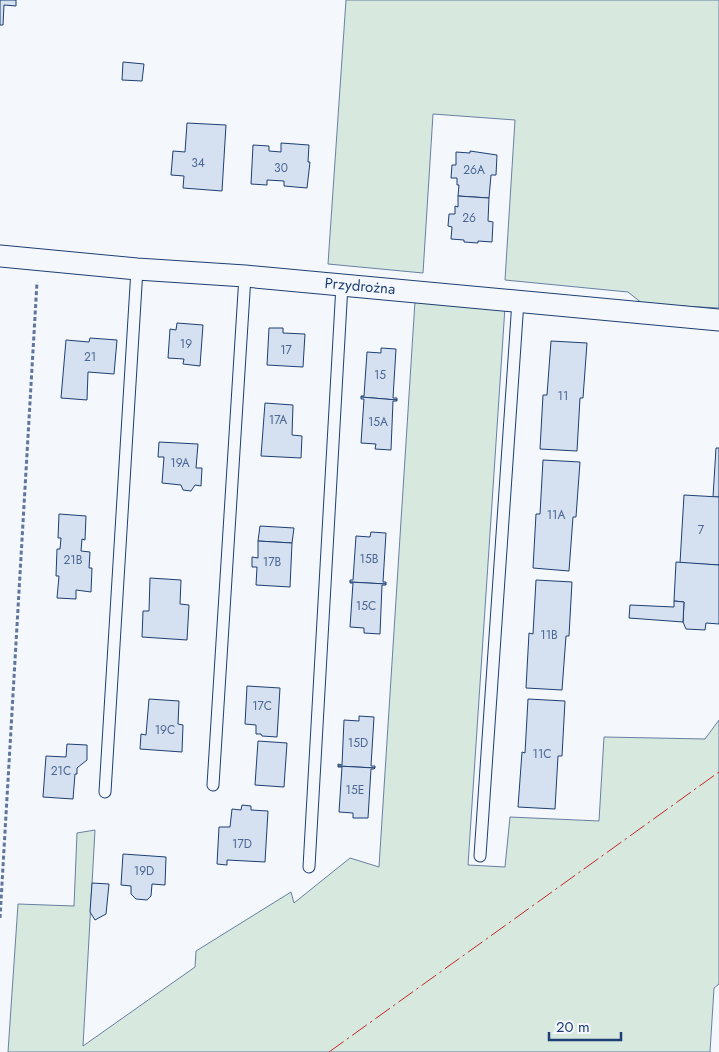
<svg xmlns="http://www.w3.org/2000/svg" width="719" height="1052" font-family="Jost,sans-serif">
	<rect width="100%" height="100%" fill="#f4f7fb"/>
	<g fill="#d7e8df" stroke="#687fa3">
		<polygon points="346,0 719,0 719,308 643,304 628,292 505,280 515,120 433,114 423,273 328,264"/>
		<polygon points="415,301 505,307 468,865 505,867 510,817 599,821 604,737 705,739 719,720 719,984 714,988 710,1052 8,1052 18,904 74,906 77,833 95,830 83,1046 195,967 196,951 291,892 294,903 350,858 379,867"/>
	</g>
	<g fill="#d5e0f0" stroke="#1d3f73">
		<polygon points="0,0 16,0 16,6 4,5 3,25 0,25"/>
		<polygon points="123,62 144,64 142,81 122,80"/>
		<polygon points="187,123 226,125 222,191 183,188 184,176 171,175 173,151 185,152"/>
		<polygon points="281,143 309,145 308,162 310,162 307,188 284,186 284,181 267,180 267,185 251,184 253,145 269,146 269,151 281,152"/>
		<polygon points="470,151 497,155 496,175 491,175 489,198 458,196 459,185 457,185 457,178 451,178 452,165 456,165 456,152 470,153"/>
		<polygon points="458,196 489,198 488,221 493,222 492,242 478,241 478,243 464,242 464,240 451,239 452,227 448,226 449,214 455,214 455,206 458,207"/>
		<polygon points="177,323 203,325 200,366 183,364 184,359 168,358 170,329 176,330"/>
		<polygon points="269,328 283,328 283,333 305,334 303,367 267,365"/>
		<polygon points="90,338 117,340 114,374 88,372 87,400 61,398 66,340 89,342"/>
		<polygon points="551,341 587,343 583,398 580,398 577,451 540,449 543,395 547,395"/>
		<polygon points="381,348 396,349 393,398 397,398 397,400 361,397 361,396 364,396 367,352 381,353"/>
		<polygon points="361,397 397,400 397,401 393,401 391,450 375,449 376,444 361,443 364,399 361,399"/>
		<polygon points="265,403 293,405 292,435 302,436 301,458 261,456"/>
		<polygon points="159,442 198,444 196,468 202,468 201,486 195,485 191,491 183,490 181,485 162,483 164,457 158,457"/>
		<polygon points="716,448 719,448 719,497 713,497"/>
		<polygon points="543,460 580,462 576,517 573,517 569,571 533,568 536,514 540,514"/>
		<polygon points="684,495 719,497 719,565 680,563"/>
		<polygon points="59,514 86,516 85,540 82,539 81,551 90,552 89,568 92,568 91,592 76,590 76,599 57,598 59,576 56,576 57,549 60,549 61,538 58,538"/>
		<polygon points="260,526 294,528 292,543 258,541"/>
		<polygon points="371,532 386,533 383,582 386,582 386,584 350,582 350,580 353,580 356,536 370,537"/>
		<polygon points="258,541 292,543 290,587 256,585 257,567 252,567 252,557 258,558"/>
		<polygon points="676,562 719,565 719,624 706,623 705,630 686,629 683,622 684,602 674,601"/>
		<polygon points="150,578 181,580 180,604 189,605 187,640 142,637 143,611 149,611"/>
		<polygon points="536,580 572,582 569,636 566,636 562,690 526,688 529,633 533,634"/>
		<polygon points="350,582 386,584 386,585 382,585 380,634 364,633 364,628 350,627 353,583 350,583"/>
		<polygon points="674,601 684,602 683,622 629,618 630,605 674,607"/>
		<polygon points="247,686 280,688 277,737 262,736 261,734 256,734 256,725 245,724"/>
		<polygon points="149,699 179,701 178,724 183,725 182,752 140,749 141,734 146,735"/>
		<polygon points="528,699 565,701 562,756 558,756 555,809 518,807 522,752 525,753"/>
		<polygon points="359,716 374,717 371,766 375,766 375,768 338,766 338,764 342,765 344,720 359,721"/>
		<polygon points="258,741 287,743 284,787 255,785"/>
		<polygon points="67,744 87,745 87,760 77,768 77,774 75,774 73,799 43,797 46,756 66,757"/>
		<polygon points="338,766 375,768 374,769 371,769 368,818 353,818 353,813 339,812 342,767 338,767"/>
		<polygon points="242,805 251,806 251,810 268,811 265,862 227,860 227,865 217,864 219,827 230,827 232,809 241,810"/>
		<polygon points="123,854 166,857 165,885 152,884 151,896 147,900 136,899 131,894 131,886 121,885"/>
		<polygon points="92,883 109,884 106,914 95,920 90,912"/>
	</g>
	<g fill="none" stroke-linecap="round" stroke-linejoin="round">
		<g stroke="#1d3f73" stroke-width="13">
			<g id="lane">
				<polyline points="213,785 245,276"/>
				<polyline points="105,792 137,269"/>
				<polyline points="480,856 518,301"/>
				<polyline points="309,867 342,285"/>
			</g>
		</g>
		<g stroke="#1d3f73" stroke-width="23">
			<polyline id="street" points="0,256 137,269 245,276 719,320"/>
		</g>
		<polyline stroke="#5e769c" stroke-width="3" stroke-dasharray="4 2.5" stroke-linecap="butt" points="0,918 37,282"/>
		<use href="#lane" stroke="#f4f7fb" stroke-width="11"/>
		<use href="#street" stroke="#f4f7fb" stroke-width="21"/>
		<polyline stroke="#c62828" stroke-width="1" stroke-dasharray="18 4 2.5 4" stroke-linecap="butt" points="329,1052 719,772"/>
	</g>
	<g text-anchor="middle" stroke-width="4" stroke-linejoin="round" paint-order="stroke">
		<g font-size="12" fill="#4b6792">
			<text x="198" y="167">34</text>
			<text x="281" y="172">30</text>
			<text x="474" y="174">26A</text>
			<text x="469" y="222">26</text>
			<text x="186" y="348">19</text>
			<text x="286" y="354">17</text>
			<text x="90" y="361">21</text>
			<text x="380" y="379">15</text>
			<text x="563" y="400">11</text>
			<text x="278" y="424">17A</text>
			<text x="378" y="426">15A</text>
			<text x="180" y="467">19A</text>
			<text x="556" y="519">11A</text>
			<text x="701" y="534">7</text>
			<text x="369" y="563">15B</text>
			<text x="73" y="564">21B</text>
			<text x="272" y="566">17B</text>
			<text x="366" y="610">15C</text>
			<text x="549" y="639">11B</text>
			<text x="262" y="710">17C</text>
			<text x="165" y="734">19C</text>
			<text x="358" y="747">15D</text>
			<text x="542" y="758">11C</text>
			<text x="61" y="775">21C</text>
			<text x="355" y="794">15E</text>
			<text x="242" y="848">17D</text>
			<text x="144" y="875">19D</text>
		</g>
		<g font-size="15" fill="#1d3f73" stroke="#f4f7fb">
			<text transform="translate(360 286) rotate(5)" y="5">Przydrożna</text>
		</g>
	</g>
	<path d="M549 1032v8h72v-8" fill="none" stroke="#1d3f73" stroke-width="2.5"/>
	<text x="556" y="1032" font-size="15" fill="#1d3f73" stroke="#f4f7fb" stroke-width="4" paint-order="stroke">20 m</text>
</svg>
